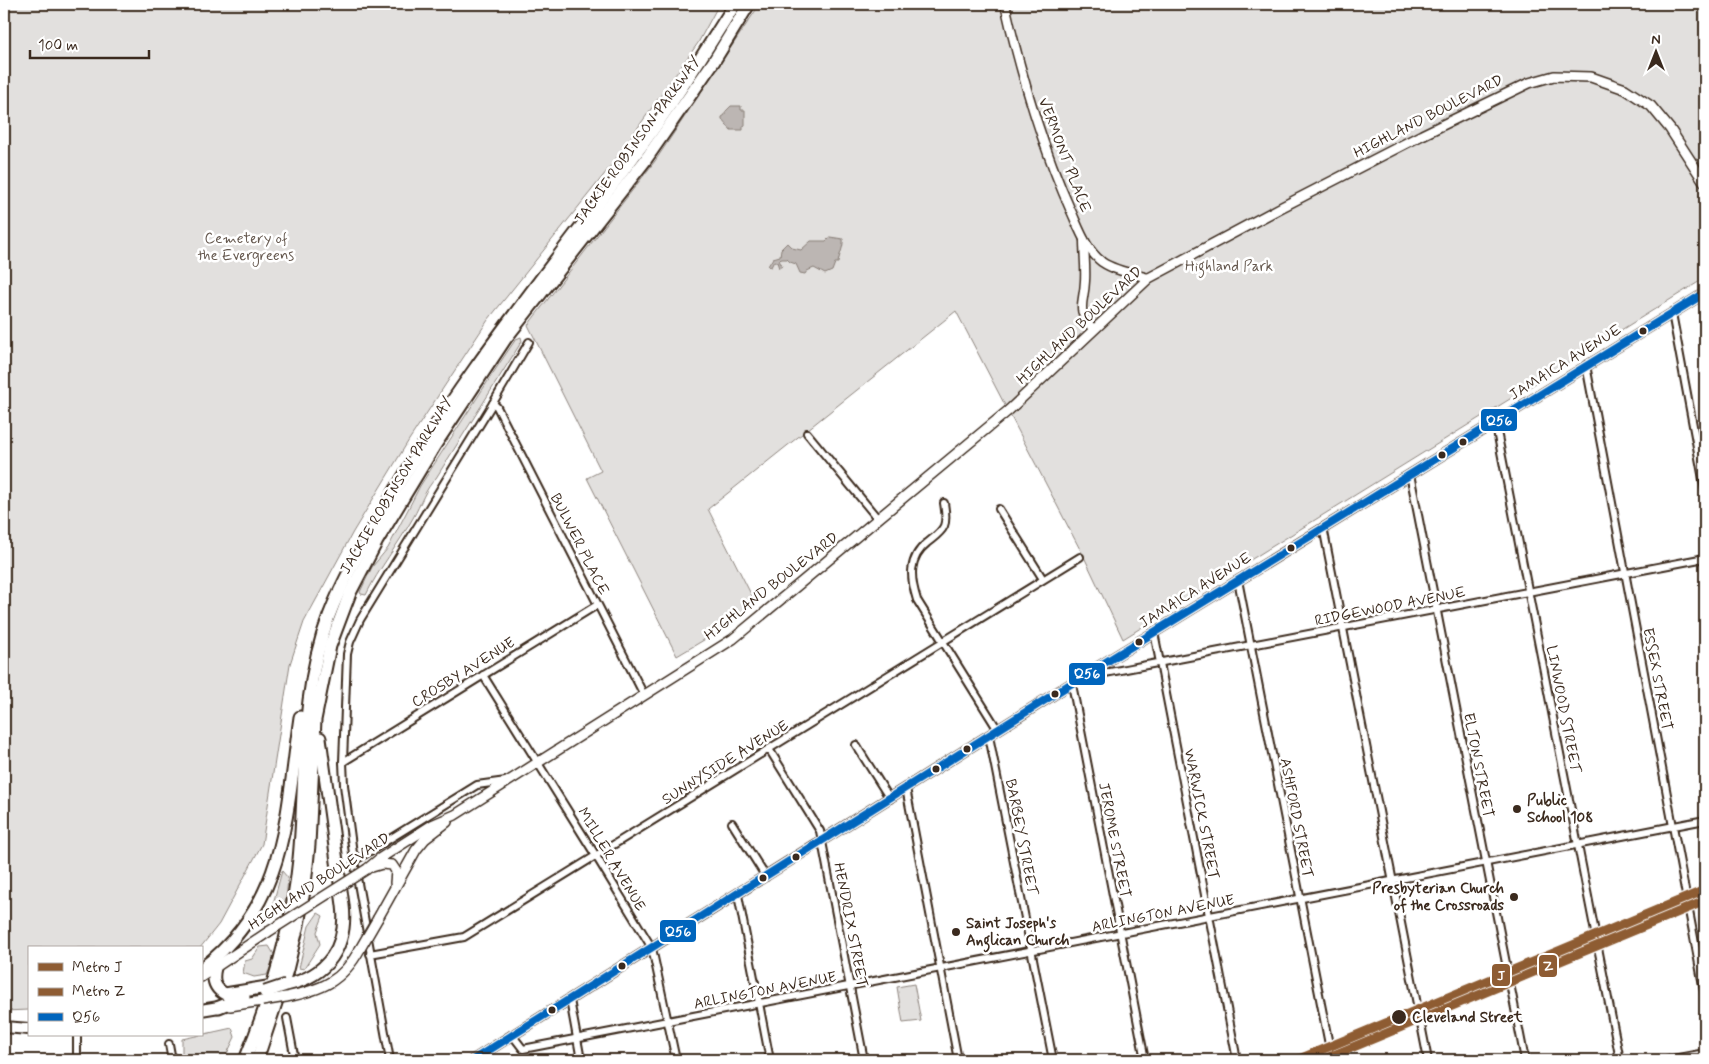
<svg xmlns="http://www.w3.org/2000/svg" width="1709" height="1064" font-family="Mynerve,sans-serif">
	<rect width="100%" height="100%" fill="#fff"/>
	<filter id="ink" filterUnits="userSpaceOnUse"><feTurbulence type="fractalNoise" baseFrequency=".02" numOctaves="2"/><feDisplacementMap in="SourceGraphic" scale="10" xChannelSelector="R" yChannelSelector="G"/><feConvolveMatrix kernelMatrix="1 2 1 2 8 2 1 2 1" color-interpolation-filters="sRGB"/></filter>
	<g filter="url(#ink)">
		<g fill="#e2e0de" stroke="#8e857e">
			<polygon points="4,4 719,4 698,43 607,171 488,320 409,440 353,532 304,622 290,664 262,844 219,924 200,948 29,948 29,1010 4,1011"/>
			<polygon points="760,4 1705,4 1705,278 1123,639 1085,559 956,311 708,509 755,602 724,628 677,656 587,478 601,471 528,325 655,161"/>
			<path d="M521 337 522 341 436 478C425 489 421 504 413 518 398 545 379 568 366 595L361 594 360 592 372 567 388 548 420 486 499 364 516 339Z"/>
			<polygon points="282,871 288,878 286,900 278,910 271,911"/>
			<polygon points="318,913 323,916 317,932 320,944 304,969 299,968 309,926"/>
			<polygon points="269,946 275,956 267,975 254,977 243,973 245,961 252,959 260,947"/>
			<polygon points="914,984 921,1021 903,1023 897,987"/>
			<polygon points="232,1028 235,1037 224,1060 182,1060 182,1039"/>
		</g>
		<g fill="#bcb6b3" stroke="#887e77">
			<polygon points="731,106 741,106 741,110 745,110 745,126 743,126 743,130 731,130 722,119 722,117 725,115 725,112"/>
			<path d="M830 237 843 239C844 247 839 255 838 263H835L832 271 825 274 814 268 807 271 805 274 800 273 796 264 790 262 787 259H782L779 260 782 266 779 268 777 262 774 261 771 267 768 266 773 258 780 256 781 249 787 243 792 248 801 250 811 241H826Z"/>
		</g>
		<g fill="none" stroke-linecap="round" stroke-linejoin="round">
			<g stroke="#3b2a1e" stroke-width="10">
				<g id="minor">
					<polyline points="1672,313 1705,490"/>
					<polyline points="1586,365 1705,996"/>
					<polyline points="493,403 497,407 644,695"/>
					<polyline points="1495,421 1620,1060"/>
					<polyline points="807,433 878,519"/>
					<polyline points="1410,474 1525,1060"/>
					<path d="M944 503C945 510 947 519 944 526 941 533 933 538 927 543 908 558 910 578 917 600L998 730"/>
					<polyline points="999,509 1043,579"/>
					<polyline points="1323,527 1428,1060"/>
					<polyline points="1238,580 1332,1060"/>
					<polyline points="1154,632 1237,1060"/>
					<polyline points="483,675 596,856 652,948 676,1060"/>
					<polyline points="1084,677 1705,558"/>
					<polyline points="1072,684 1145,1060"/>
					<polyline points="989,736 1053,1060"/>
					<polyline points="856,745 890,799"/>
					<polyline points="769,749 820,831 864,1060"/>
					<polyline points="343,762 597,605"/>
					<polyline points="906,788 958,1060"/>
					<polyline points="732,823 766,877"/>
					<polyline points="354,861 477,785 506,781"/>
					<polyline points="738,895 770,1060"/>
					<polyline points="370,954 464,937 1080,557"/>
					<polyline points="570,1000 581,1060"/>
					<polyline points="287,1018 295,1060"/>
					<polyline points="77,1035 77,1060"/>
					<polyline points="513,1036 523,1049 1705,820"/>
					<polyline points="169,1044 172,1060"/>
					<polyline points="390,1060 354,861 344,785 343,762 347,654 350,642 360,620 493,403 529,342"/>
					<polyline points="1668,1060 1705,1053"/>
				</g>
			</g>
			<g stroke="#3b2a1e" stroke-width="11">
				<g id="tertiary">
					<path d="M1005 4C1021 75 1041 144 1071 211 1079 228 1086 250 1102 262 1115 271 1134 274 1149 278"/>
					<path d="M1084 240C1084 254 1086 268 1085 281 1084 305 1075 308 1093 329"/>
					<polyline points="1312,1060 1705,895"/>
				</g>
			</g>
			<g stroke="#3b2a1e" stroke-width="12">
				<g id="secondary">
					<polyline points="372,867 382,864 392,865 396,871 395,883"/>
					<polyline points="367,869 379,859 432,825 455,815 733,639 1009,410 1149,278 1282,207 1422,135 1529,83 1554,76 1591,77 1625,89 1651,106 1670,129 1705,183"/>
					<polyline points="378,918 416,850 425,839 447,822"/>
					<polyline points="201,977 268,932"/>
					<path d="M286 997C321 990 342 982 360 949"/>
					<polyline points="230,1006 262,1001"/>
					<polyline points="473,1060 1080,678 1705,293"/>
				</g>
			</g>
			<g stroke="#3b2a1e" stroke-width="14">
				<g id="primary">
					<polyline points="201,1010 219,1007"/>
					<polyline points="4,1027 29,1029"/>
				</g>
			</g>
			<g stroke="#3b2a1e" stroke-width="15">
				<g id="motorway">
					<path d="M215 968C212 980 214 988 225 994L267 987"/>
					<path d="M201 969C288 903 286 814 300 717"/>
					<path d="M286 985C328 976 348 946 343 905L320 738"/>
					<polyline points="219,1007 244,997"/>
					<path d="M245 1060C272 995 292 929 299 859 307 777 299 694 329 616 343 579 364 544 384 510 455 384 543 278 629 163 667 112 701 58 735 4"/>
					<polyline points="257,1060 287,970 298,925 305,885 309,845 315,720 330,646 350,593 377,541 435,445 506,338 644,162 714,61 749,4"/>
				</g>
			</g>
			<use href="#minor" stroke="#fff" stroke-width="6"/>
			<use href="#tertiary" stroke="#fff" stroke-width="8"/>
			<use href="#secondary" stroke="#fff" stroke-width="9"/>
			<use href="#primary" stroke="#fff" stroke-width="10"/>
			<use href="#motorway" stroke="#fff" stroke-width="11"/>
			<g stroke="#3b2a1e" stroke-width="12" stroke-linecap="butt">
				<g id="secondary-bridge">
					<polyline points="268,932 367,869"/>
					<polyline points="360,949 378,918"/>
					<polyline points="262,1001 286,997"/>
				</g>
			</g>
			<g stroke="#3b2a1e" stroke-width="15" stroke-linecap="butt">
				<polyline id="motorway-bridge" points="265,992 286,985"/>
			</g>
			<use href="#secondary-bridge" stroke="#fff" stroke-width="9"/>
			<use href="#motorway-bridge" stroke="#fff" stroke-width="11"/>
			<g stroke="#fff" stroke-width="11">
				<polyline id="bus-1" points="473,1060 1080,678 1705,293"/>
			</g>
			<use href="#bus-1" stroke="#0065bd" stroke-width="8"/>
			<g stroke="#fff" stroke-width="12">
				<polyline id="metro-1" points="1297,1060 1705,890"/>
			</g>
			<g stroke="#fff" stroke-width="12">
				<polyline id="metro-2" points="1322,1060 1705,901"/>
			</g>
			<use href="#metro-1" stroke="#8e5c33" stroke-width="9"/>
			<use href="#metro-2" stroke="#8e5c33" stroke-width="9"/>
		</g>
	</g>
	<g fill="#3b2a1e" stroke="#fff" stroke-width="2">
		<circle cx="1643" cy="331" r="4.5"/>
		<circle cx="1463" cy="442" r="4.5"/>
		<circle cx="1442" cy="455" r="4.5"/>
		<circle cx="1291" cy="548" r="4.5"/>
		<circle cx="1139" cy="642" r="4.5"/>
		<circle cx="1055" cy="694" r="4.5"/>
		<circle cx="967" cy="749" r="4.5"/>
		<circle cx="936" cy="769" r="4.5"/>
		<circle cx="1517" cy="809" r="5"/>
		<circle cx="796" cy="857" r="4.5"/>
		<circle cx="763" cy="878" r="4.5"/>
		<circle cx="1514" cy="897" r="5"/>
		<circle cx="956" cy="932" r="5"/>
		<circle cx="622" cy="966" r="4.5"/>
		<circle cx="552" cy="1010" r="4.5"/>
		<circle cx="1399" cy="1017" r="8"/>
	</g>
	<g text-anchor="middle" stroke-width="5" stroke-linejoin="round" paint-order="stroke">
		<g font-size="15" fill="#3b2a1e" stroke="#fff">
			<text transform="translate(1428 116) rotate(-27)" y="5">HIGHLAND BOULEVARD</text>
			<text transform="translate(637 140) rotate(-54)" y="5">JACKIE ROBINSON PARKWAY</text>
			<text transform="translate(1065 155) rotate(69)" y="5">VERMONT PLACE</text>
			<text transform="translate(1079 325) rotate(-43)" y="5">HIGHLAND BOULEVARD</text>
			<text transform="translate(1565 362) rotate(-32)" y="5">JAMAICA AVENUE</text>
			<text transform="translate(396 485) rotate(-59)" y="5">JACKIE ROBINSON PARKWAY</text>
			<text transform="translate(580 544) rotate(63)" y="5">BULWER PLACE</text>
			<text transform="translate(771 586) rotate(-38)" y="5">HIGHLAND BOULEVARD</text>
			<text transform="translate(1195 590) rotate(-32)" y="5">JAMAICA AVENUE</text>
			<text transform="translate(1390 606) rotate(-11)" y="5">RIDGEWOOD AVENUE</text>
			<text transform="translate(463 672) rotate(-32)" y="5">CROSBY AVENUE</text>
			<text transform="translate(1658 679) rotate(79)" y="5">ESSEX STREET</text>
			<text transform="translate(1564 709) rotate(79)" y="5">LINWOOD STREET</text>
			<text transform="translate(725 762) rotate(-32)" y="5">SUNNYSIDE AVENUE</text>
			<text transform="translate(1479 765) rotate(79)" y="5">ELTON STREET</text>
			<text transform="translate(1202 814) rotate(79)" y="5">WARWICK STREET</text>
			<text transform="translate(1297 818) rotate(79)" y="5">ASHFORD STREET</text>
			<text transform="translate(1022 837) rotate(79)" y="5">BARBEY STREET</text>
			<text transform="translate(1115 840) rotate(79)" y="5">JEROME STREET</text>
			<text transform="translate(612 859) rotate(59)" y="5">MILLER AVENUE</text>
			<text transform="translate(319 881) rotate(-33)" y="5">HIGHLAND BOULEVARD</text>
			<text transform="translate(1163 913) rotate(-11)" y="5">ARLINGTON AVENUE</text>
			<text transform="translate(851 925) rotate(79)" y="5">HENDRIX STREET</text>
			<text transform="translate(765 990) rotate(-11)" y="5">ARLINGTON AVENUE</text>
		</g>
		<g font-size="15" fill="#65584e" stroke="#fff">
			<text x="246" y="243">Cemetery of<tspan x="246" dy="17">the Evergreens</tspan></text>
			<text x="1229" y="271">Highland Park</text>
		</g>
		<g font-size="15" font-weight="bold" fill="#3b2a1e" stroke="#fff" text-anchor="start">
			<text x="1527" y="805">Public<tspan x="1527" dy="17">School 108</tspan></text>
			<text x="1504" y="893" text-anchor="end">Presbyterian Church<tspan x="1504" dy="17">of the Crossroads</tspan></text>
			<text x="966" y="928">Saint Joseph's<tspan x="966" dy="17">Anglican Church</tspan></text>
		</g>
		<g font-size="15" font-weight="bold" fill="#3b2a1e" stroke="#fff" text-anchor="start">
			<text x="1412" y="1022">Cleveland Street</text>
		</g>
	</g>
	<g stroke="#fff" stroke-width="2">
		<rect x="1480" y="408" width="38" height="24" rx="5" fill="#0065bd"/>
		<rect x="1068" y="662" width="38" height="24" rx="5" fill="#0065bd"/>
		<rect x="659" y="919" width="38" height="24" rx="5" fill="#0065bd"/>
		<rect x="1538" y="954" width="20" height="24" rx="5" fill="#8e5c33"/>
		<rect x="1491" y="963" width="20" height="24" rx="5" fill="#8e5c33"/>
	</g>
	<g font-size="14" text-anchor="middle" font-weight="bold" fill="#fff">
		<text x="1499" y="425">Q56</text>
		<text x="1087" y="678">Q56</text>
		<text x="678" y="936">Q56</text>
		<text x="1548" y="971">Z</text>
		<text x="1501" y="980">J</text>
	</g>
	<rect width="1709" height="1064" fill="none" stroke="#fff" stroke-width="20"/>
	<rect x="10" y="10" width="1689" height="1044" fill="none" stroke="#3b2a1e" stroke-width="2" filter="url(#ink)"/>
	<rect x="28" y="946" width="175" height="90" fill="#ffffff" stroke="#b1aaa5"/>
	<rect x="38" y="963" width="25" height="8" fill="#8e5c33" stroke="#b1aaa5"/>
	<text x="72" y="972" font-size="15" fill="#3b2a1e">Metro J</text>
	<rect x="38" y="988" width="25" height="8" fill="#8e5c33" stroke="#b1aaa5"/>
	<text x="72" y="996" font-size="15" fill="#3b2a1e">Metro Z</text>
	<rect x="38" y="1013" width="25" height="8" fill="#0065bd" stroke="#b1aaa5"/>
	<text x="72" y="1022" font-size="15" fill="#3b2a1e">Q56</text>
	<g transform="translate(1656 52)" stroke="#ffffff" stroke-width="4" paint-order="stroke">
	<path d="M0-4L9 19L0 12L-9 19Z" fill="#3b2a1e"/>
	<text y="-8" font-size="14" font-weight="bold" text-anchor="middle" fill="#3b2a1e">N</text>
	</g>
	<path d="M30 50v8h119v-8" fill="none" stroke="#3b2a1e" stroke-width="2.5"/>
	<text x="38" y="50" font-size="15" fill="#3b2a1e" stroke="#ffffff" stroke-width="4" paint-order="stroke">100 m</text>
</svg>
